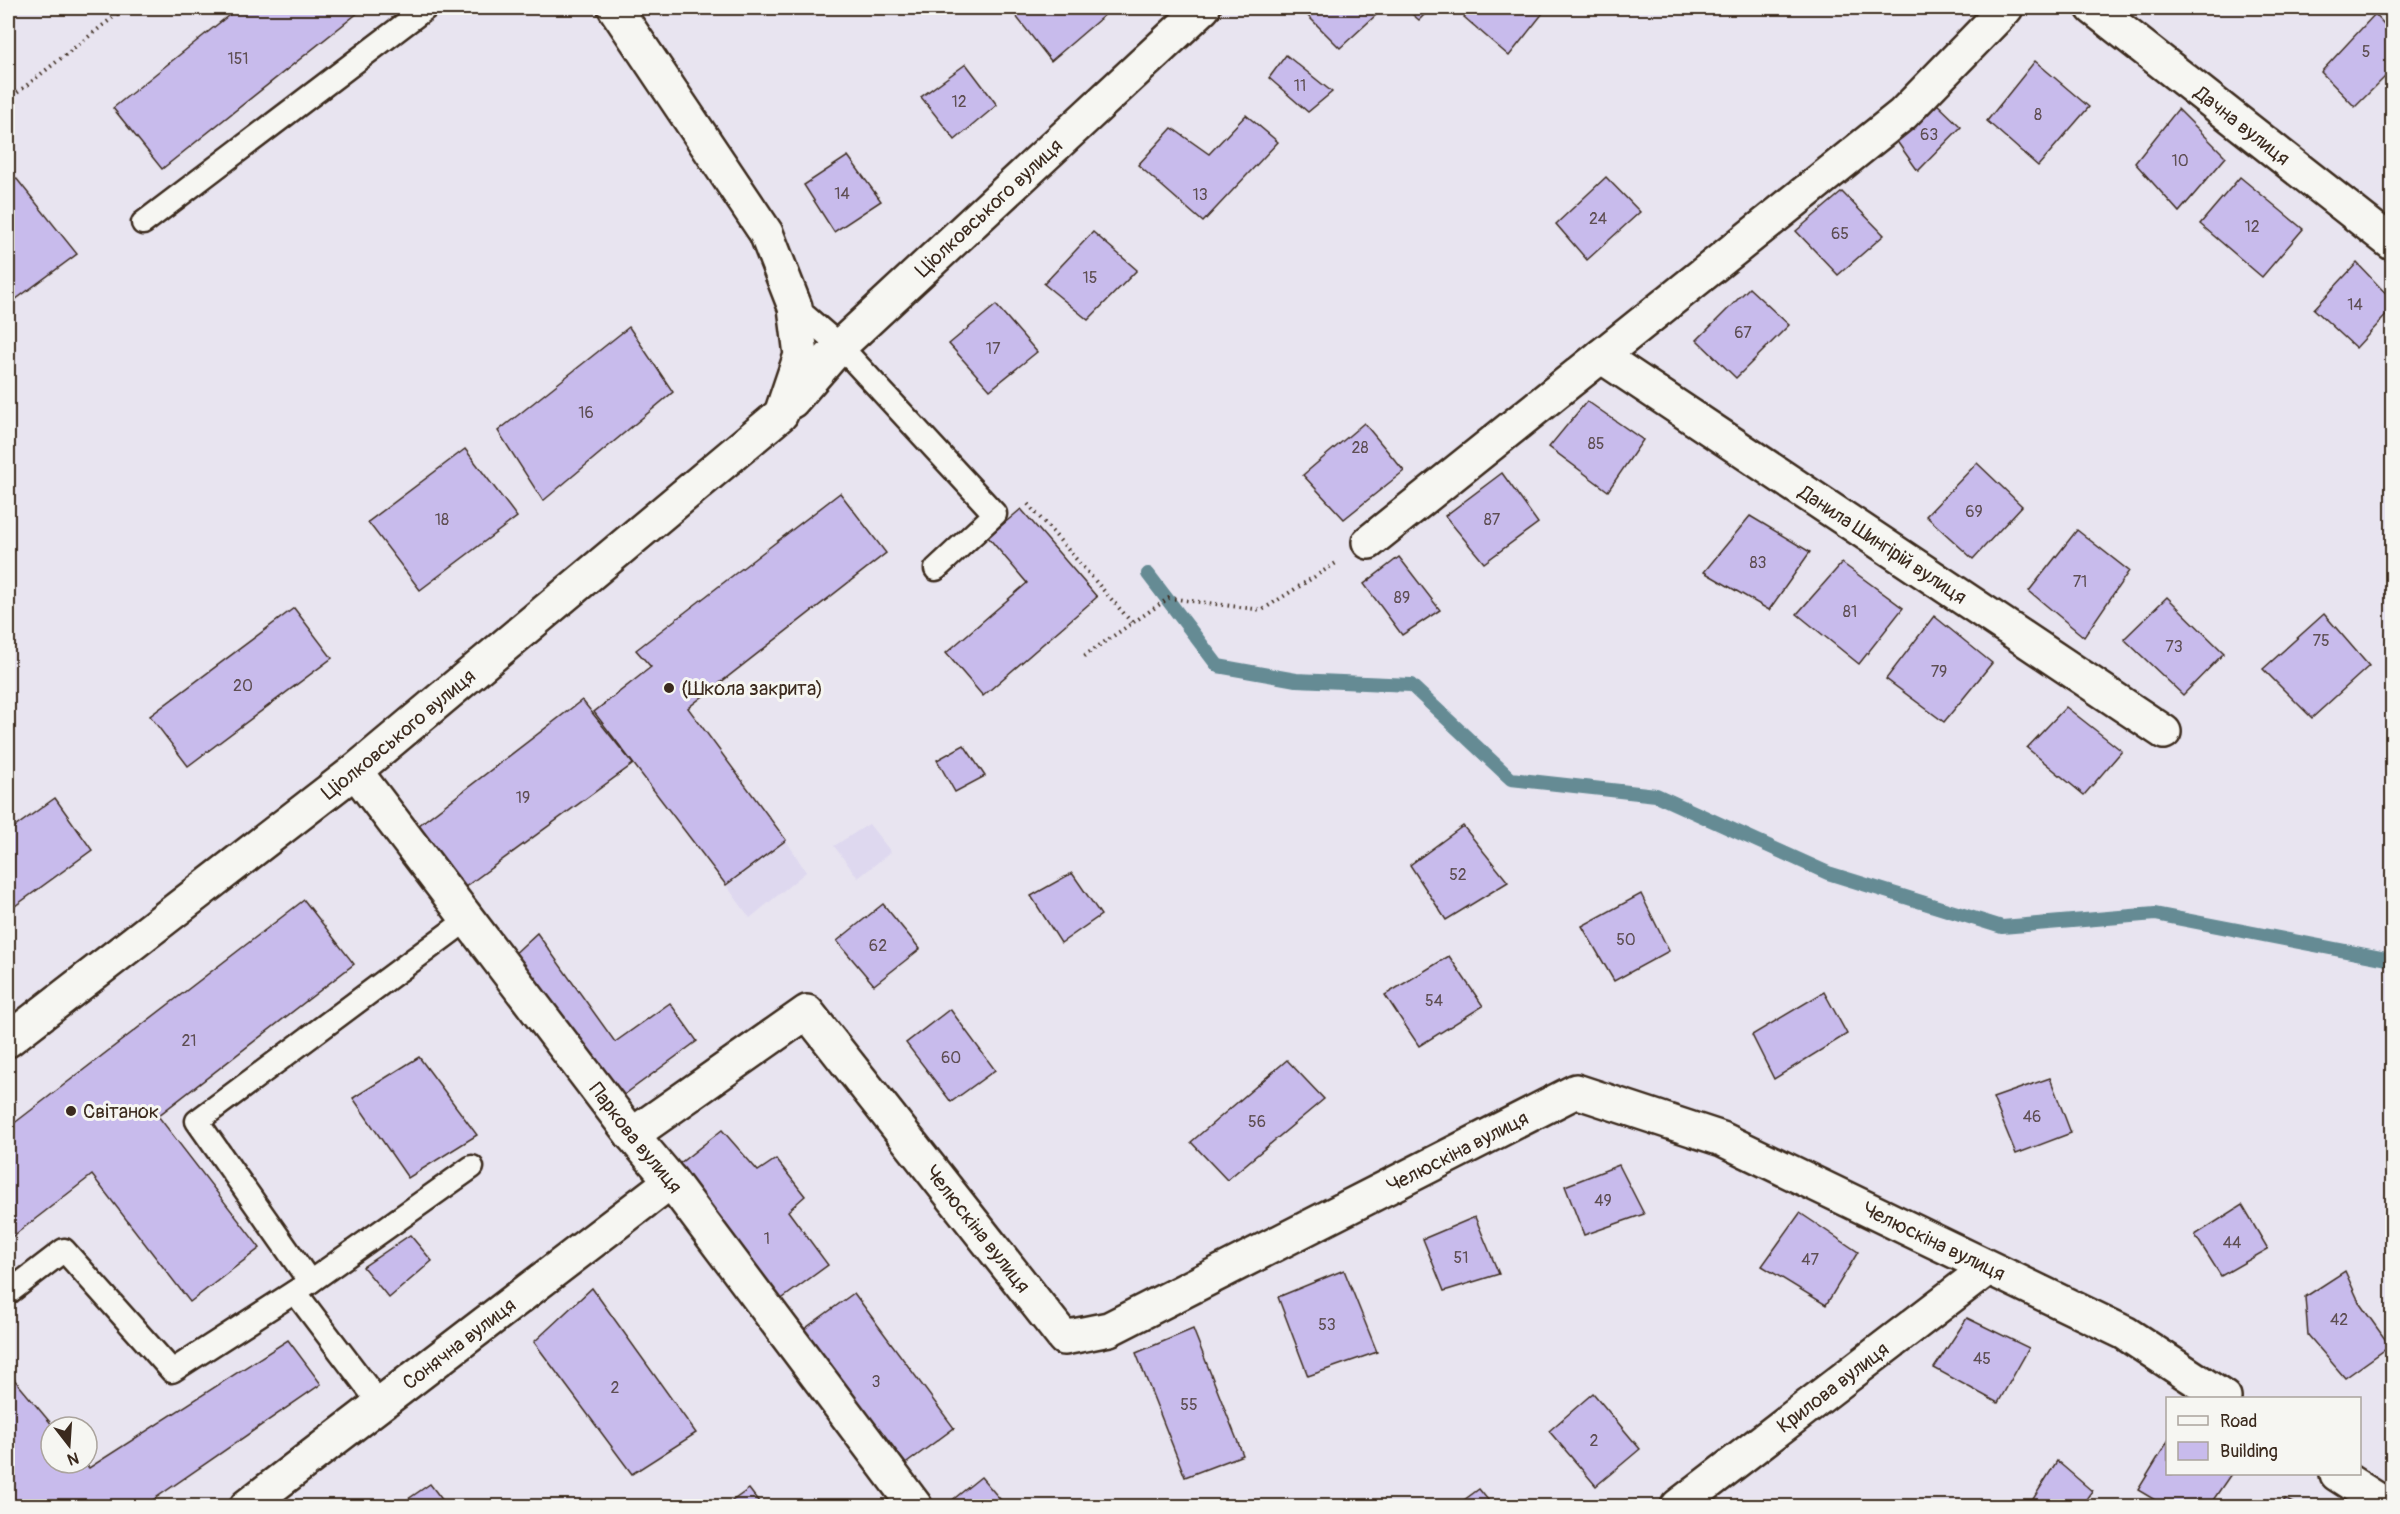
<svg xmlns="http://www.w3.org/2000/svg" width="2400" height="1514" font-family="Pangolin,sans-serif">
	<rect width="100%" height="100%" fill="#e8e4f0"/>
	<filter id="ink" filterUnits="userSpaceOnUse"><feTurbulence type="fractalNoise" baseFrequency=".0167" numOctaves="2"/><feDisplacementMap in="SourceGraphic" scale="12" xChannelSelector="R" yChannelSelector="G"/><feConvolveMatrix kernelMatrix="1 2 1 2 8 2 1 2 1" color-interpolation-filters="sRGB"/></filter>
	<g filter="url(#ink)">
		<g fill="#ded8ef">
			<polygon points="869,824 891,852 858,878 834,846"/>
			<polygon points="786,840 806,872 750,918 726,885"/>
		</g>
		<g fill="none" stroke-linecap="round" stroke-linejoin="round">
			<polyline stroke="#658b94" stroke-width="14" points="1148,574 1218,666 1296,680 1411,685 1511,779 1656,795 1828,873 2002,927 2155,914 2392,960"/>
		</g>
		<g fill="#c8bbec" stroke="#3b2a1e" stroke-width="1.5">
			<polygon points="238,8 364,8 162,169 113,108"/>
			<polygon points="1024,8 1104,8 1108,12 1051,61 1015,15"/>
			<polygon points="1300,8 1368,8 1376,15 1340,48"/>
			<polygon points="1405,8 1431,8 1419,20"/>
			<polygon points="1473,8 1547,8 1509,56 1464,17"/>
			<polygon points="2375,14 2392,33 2392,70 2355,107 2321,72"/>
			<polygon points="1286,55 1332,92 1308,112 1269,78"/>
			<polygon points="2035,61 2089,107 2038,166 1987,121"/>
			<polygon points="966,64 997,105 955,140 921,97"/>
			<polygon points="1935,102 1961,127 1918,171 1896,140"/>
			<polygon points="2178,109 2226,157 2179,212 2135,163"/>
			<polygon points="1246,115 1278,142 1203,222 1138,165 1172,128 1209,154"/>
			<polygon points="848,156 881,201 834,232 804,185"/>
			<polygon points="1606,177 1640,212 1587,260 1556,224"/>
			<polygon points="2240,177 2303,229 2262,277 2200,224"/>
			<polygon points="16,178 77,254 8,305 8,184"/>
			<polygon points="1842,192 1884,235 1838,275 1796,231"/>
			<polygon points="1093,232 1137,270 1088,320 1044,284"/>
			<polygon points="2357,263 2392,300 2392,309 2356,348 2314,309"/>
			<polygon points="1749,288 1789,325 1736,378 1697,340"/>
			<polygon points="996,305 1037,352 990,390 949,344"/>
			<polygon points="629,327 673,392 543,501 498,431"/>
			<polygon points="1587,401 1643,440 1608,491 1549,447"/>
			<polygon points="1364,423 1404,471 1344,519 1303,475"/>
			<polygon points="465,449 517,517 420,590 368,522"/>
			<polygon points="1977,463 2022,506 1973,559 1926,516"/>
			<polygon points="1502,473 1538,523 1484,563 1445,516"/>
			<polygon points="840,493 886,553 688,708 786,840 726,885 594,712 651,667 636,650"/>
			<polygon points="1021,509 1097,597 983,696 946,653 1027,583 988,537"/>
			<polygon points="1750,516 1810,552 1769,610 1704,572"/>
			<polygon points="2077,530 2129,571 2084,637 2029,591"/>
			<polygon points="1399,557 1440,610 1402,635 1364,584"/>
			<polygon points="1842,563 1903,608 1859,664 1797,614"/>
			<polygon points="2167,597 2224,653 2183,695 2124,639"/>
			<polygon points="294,608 332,658 188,766 150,716"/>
			<polygon points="2324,614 2369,666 2312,718 2263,669"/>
			<polygon points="1934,616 1992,663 1944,722 1886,679"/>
			<polygon points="582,700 633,764 461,890 414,829"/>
			<polygon points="2066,707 2122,751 2084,795 2027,748"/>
			<polygon points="964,745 985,776 955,792 937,760"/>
			<polygon points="55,798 92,850 8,911 8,832"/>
			<polygon points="1463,826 1508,882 1446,920 1410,865"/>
			<polygon points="1072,873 1101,915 1061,943 1031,896"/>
			<polygon points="1641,894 1669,951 1614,981 1582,926"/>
			<polygon points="304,900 354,964 158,1116 260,1248 190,1302 92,1175 8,1240 8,1128"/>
			<polygon points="883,904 920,949 874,985 837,941"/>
			<polygon points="537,933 615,1042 670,1003 697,1041 617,1100 511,957"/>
			<polygon points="1449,956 1483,1006 1419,1046 1385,995"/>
			<polygon points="1824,992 1847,1034 1774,1079 1752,1035"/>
			<polygon points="950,1009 995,1070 951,1102 906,1043"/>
			<polygon points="419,1057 477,1135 408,1178 353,1098"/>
			<polygon points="1287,1060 1324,1099 1227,1180 1191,1142"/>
			<polygon points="2050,1078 2071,1133 2016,1154 1993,1098"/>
			<polygon points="722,1130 758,1171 776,1159 805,1196 788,1211 828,1265 776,1303 674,1168"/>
			<polygon points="1619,1165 1644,1214 1584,1235 1565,1186"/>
			<polygon points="2242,1205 2268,1249 2221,1276 2195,1235"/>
			<polygon points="1800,1213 1858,1252 1826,1305 1762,1266"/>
			<polygon points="1475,1217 1499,1274 1444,1291 1423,1239"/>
			<polygon points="410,1235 432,1261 389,1298 363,1267"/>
			<polygon points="1344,1270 1377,1352 1308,1376 1278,1297"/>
			<polygon points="2345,1271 2360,1304 2390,1346 2345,1378 2308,1335 2305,1297"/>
			<polygon points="592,1288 696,1433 632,1474 534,1342"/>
			<polygon points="854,1293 954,1428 900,1468 799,1333"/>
			<polygon points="1967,1318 2029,1348 1998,1403 1934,1368"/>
			<polygon points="1193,1329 1243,1455 1185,1477 1136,1353"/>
			<polygon points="288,1340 321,1384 144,1506 12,1506 8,1501 8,1372 54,1427 51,1427 51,1463 85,1463 89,1468"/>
			<polygon points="1593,1393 1640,1449 1596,1486 1549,1431"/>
			<polygon points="2168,1441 2168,1474 2231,1474 2209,1506 2165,1506 2138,1490"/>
			<polygon points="2057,1461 2092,1491 2081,1506 2042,1506 2033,1499"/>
			<polygon points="981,1477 1006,1506 945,1506"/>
			<polygon points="430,1484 447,1506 398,1506"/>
			<polygon points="749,1489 762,1506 725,1506"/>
			<polygon points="1479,1489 1493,1506 1456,1506"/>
			<polygon points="1738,1499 1746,1506 1730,1506"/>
			<polygon points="2285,1499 2298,1506 2281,1506"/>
		</g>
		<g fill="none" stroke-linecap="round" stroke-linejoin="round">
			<g stroke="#3b2a1e" stroke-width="27">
				<g id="lane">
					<polyline points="143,223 426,8"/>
					<polyline points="795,307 840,346 995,514 936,569"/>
					<polyline points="468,919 197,1121 310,1282 472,1167"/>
					<polyline points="295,1292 380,1404"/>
					<polyline points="8,1293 64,1250 172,1371 310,1282"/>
				</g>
			</g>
			<g stroke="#3b2a1e" stroke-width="38">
				<g id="street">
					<path id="s1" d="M2093 8 2392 243"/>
					<path id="s2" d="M1601 356 2164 732"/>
					<path id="s3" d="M792 401 840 346 1203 8"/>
					<polyline points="1369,542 1903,114 2006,8"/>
					<path id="s4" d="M355 771 632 1135 671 1181 915 1506"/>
					<path id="s5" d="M8 1040 355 771 781 414 801 355 795 307 766 233 615 8"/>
					<path id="s6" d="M632 1135 807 1012 1064 1338 1109 1329 1576 1091 1722 1139 2125 1333 2224 1398"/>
					<polyline points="2337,1474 2387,1506"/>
					<path id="s7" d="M247 1506 671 1181"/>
					<path id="s8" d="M1678 1506 1988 1268"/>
				</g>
			</g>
			<g stroke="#3b2a1e" stroke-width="4" stroke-dasharray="1.5 4.5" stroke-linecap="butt">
				<polyline points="8,100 125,8"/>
				<polyline points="1028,504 1133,624"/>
				<polyline points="1084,656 1169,598 1262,610 1336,563"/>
			</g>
			<use href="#lane" stroke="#f6f6f2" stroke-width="22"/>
			<use href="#street" stroke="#f6f6f2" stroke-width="33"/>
		</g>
	</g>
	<g fill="#3b2a1e" stroke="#f6f6f2" stroke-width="2">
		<circle cx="669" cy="688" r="6"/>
		<circle cx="71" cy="1111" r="6"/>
	</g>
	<g text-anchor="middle" stroke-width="6" stroke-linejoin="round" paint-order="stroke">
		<g font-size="16" fill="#5e4e52">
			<text x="2366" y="57">5</text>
			<text x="238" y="64">151</text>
			<text x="1300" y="91">11</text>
			<text x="959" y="107">12</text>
			<text x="2038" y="120">8</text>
			<text x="1929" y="140">63</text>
			<text x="2180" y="166">10</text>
			<text x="842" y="199">14</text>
			<text x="1200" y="200">13</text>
			<text x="1598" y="224">24</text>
			<text x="2252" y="232">12</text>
			<text x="1840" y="239">65</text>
			<text x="1090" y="283">15</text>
			<text x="2355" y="310">14</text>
			<text x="1743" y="338">67</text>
			<text x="993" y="354">17</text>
			<text x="586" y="418">16</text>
			<text x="1596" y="449">85</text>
			<text x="1360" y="453">28</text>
			<text x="1974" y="517">69</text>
			<text x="442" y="525">18</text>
			<text x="1492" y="525">87</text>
			<text x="1758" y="568">83</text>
			<text x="2080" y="587">71</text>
			<text x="1402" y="603">89</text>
			<text x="1850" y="617">81</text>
			<text x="2321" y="646">75</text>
			<text x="2174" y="652">73</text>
			<text x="1939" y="677">79</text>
			<text x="243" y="691">20</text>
			<text x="523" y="803">19</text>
			<text x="1458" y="880">52</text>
			<text x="1626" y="945">50</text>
			<text x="878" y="951">62</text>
			<text x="1434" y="1006">54</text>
			<text x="189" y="1046">21</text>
			<text x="951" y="1063">60</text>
			<text x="2032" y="1122">46</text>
			<text x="1257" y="1127">56</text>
			<text x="1603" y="1206">49</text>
			<text x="767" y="1244">1</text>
			<text x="2232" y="1248">44</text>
			<text x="1461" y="1263">51</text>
			<text x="1810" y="1265">47</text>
			<text x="2339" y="1325">42</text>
			<text x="1327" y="1330">53</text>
			<text x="1982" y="1364">45</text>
			<text x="876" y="1387">3</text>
			<text x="615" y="1393">2</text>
			<text x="1189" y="1410">55</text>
			<text x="1594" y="1446">2</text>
		</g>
		<g font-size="20" fill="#3b2a1e" stroke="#f6f6f2">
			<text dy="7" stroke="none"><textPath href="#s1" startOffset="190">Дачна вулиця</textPath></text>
			<text dy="7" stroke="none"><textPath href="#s3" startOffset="276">Ціолковського вулиця</textPath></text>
			<text dy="7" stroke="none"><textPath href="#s2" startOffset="339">Данила Шингірій вулиця</textPath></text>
			<text dy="7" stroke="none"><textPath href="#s5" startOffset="496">Ціолковського вулиця</textPath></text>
			<text dy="7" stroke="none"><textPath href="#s4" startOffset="462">Паркова вулиця</textPath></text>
			<text dy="7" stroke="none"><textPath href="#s6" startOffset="1066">Челюскіна вулиця</textPath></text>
			<text dy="7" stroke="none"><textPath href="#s6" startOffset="490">Челюскіна вулиця</textPath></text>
			<text dy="7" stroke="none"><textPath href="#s6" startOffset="1588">Челюскіна вулиця</textPath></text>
			<text dy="7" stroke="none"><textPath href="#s7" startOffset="267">Сонячна вулиця</textPath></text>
			<text dy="7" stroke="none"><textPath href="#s8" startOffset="195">Крилова вулиця</textPath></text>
		</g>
		<g font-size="20" fill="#3b2a1e" stroke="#f6f6f2" text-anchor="start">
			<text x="681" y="695">(Школа закрита)</text>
			<text x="83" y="1118">Світанок</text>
		</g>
	</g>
	<rect width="2400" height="1514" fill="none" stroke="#f6f6f2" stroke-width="30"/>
	<rect x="15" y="15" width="2370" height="1484" fill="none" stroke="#3b2a1e" stroke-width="2" filter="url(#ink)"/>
	<rect x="2166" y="1397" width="195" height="78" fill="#f6f6f2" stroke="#aba49d" stroke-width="1.5"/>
	<rect x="2178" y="1416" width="30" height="9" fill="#f6f6f2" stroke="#aba49d" stroke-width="1.5"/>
	<text x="2220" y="1427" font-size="18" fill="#3b2a1e">Road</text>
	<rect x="2178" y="1442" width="30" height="18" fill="#c8bbec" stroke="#aba49d" stroke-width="1.5"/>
	<text x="2220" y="1457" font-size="18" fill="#3b2a1e">Building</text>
	<g transform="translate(69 1445) rotate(163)"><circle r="28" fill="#f6f6f2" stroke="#aba49d" stroke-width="1.5"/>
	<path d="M0-4.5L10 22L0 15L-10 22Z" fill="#3b2a1e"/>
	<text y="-9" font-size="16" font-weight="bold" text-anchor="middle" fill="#3b2a1e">N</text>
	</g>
</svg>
